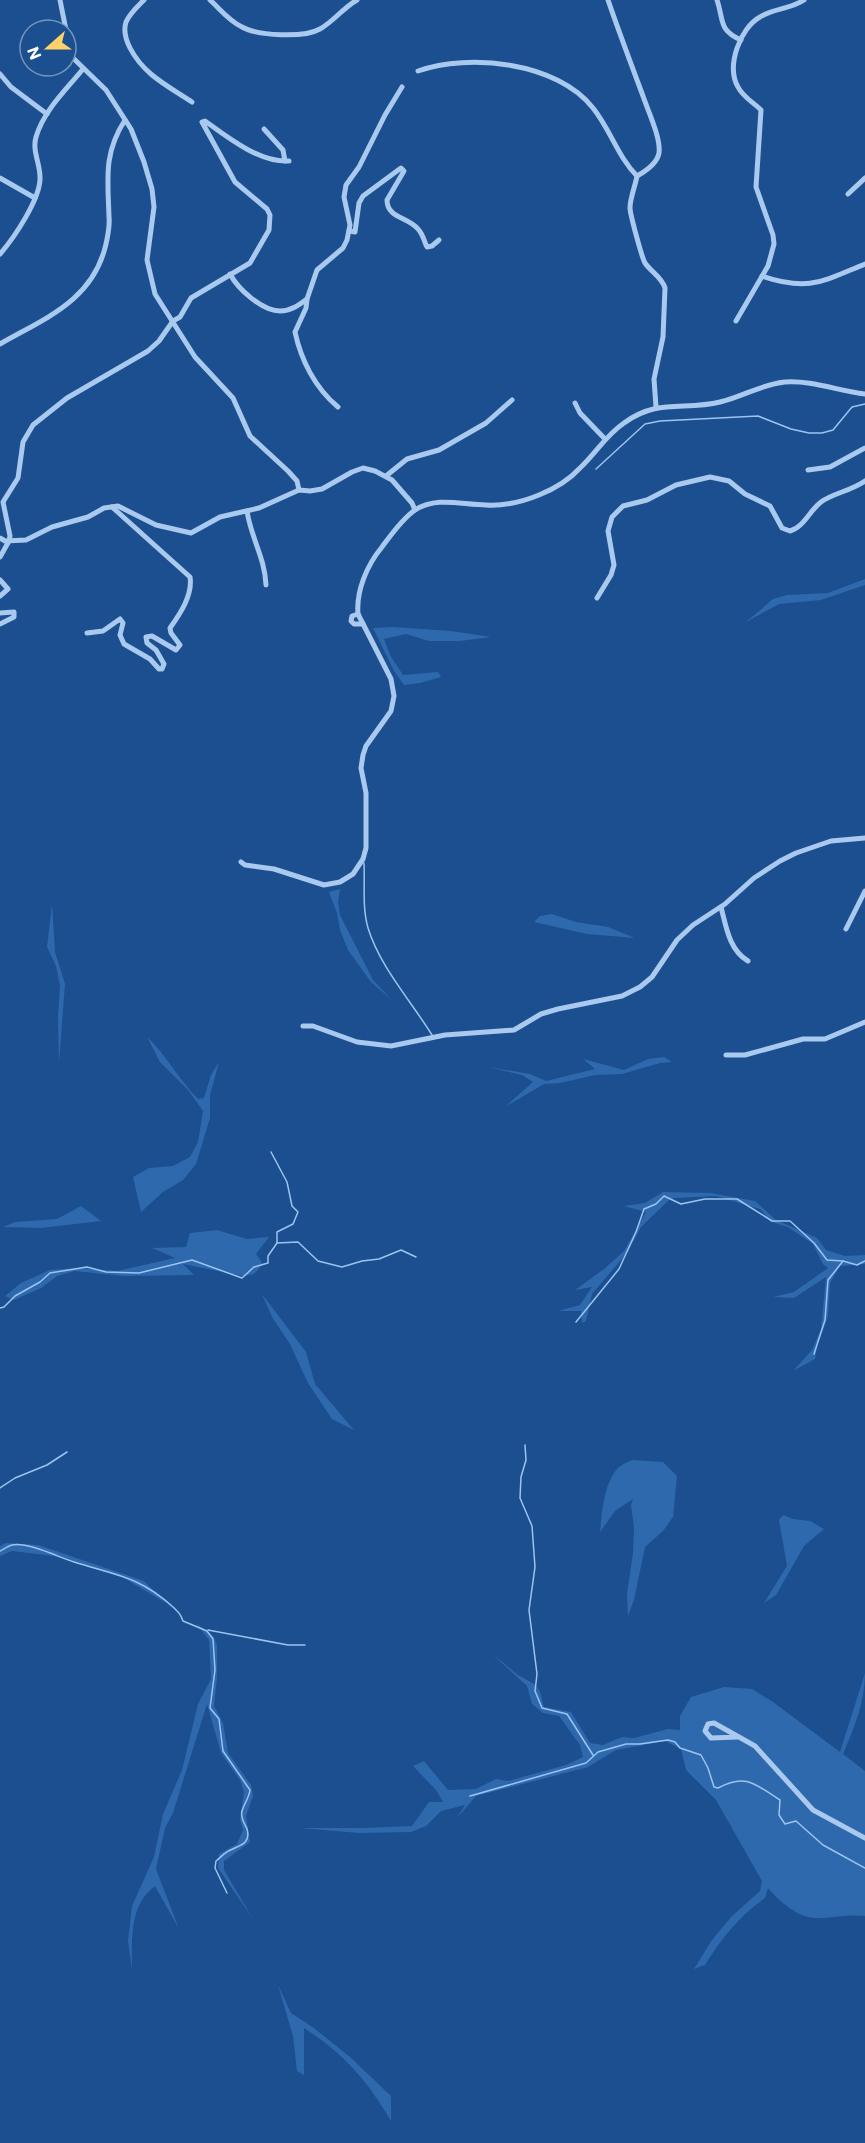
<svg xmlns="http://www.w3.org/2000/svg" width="865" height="2143" font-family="Commissioner,sans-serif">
	<rect width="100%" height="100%" fill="#1b4f8f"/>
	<g fill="#2e69ad">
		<polygon points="865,579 865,585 821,600 779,604 746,622 773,599 787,595 828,593"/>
		<polygon points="393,627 451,631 491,637 460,641 429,641 406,634 384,639 390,655 403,675 438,672 441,677 420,683 404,685 394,671 373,628"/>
		<polygon points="340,889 338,902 340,915 373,980 393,1001 371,982 348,950 340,930 337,913 329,892"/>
		<polygon points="52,904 55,952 65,984 59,1063 58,1018 60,985 56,966 47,947"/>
		<polygon points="552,914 576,922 608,927 635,938 587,934 534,922 540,916"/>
		<path d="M147 1037C165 1053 179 1080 198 1099L204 1098 211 1075 219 1062 210 1095V1118L196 1164 183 1180 163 1192 141 1212 133 1177 149 1168 173 1166 190 1157 198 1142 203 1111 189 1091 160 1062Z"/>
		<polygon points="664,1057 672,1062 660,1063 622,1074 595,1075 560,1083 544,1084 505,1107 533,1082 522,1075 488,1067 530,1074 546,1081 595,1069 583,1059 624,1070 648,1059"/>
		<polygon points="663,1192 710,1193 755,1201 776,1220 817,1238 826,1250 845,1256 865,1255 865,1264 840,1266 830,1283 828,1317 817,1346 815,1359 793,1371 812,1350 821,1329 826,1277 794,1298 773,1297 794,1292 828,1268 823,1264 813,1244 788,1227 771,1222 760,1209 716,1196 674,1198 669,1200 641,1227 627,1253 592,1294 586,1321 582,1323 581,1311 558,1311 580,1305 592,1287 575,1290 604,1269 624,1251 646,1212 624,1206 645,1203"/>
		<polygon points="81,1206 101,1221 41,1228 3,1227 15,1222 57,1219"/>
		<polygon points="217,1230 247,1239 269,1237 256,1254 261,1261 262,1265 254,1274 243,1276 183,1264 194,1275 123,1276 75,1271 57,1276 41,1288 14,1300 5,1296 21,1283 50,1270 78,1268 117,1271 175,1258 152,1248 186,1247 190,1233"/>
		<polygon points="262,1294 306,1352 315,1384 354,1430 332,1419 308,1383 290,1344 272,1317"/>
		<path d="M632 1460 663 1462 677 1476 673 1517 663 1531 645 1547 634 1600 628 1616 627 1593 633 1553 634 1527 631 1505 633 1499 615 1511 600 1532C602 1513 604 1481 619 1467 622 1464 628 1462 632 1460Z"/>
		<polygon points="783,1515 793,1519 810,1521 824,1529 804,1546 776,1595 764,1603 787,1566 779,1520"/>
		<polygon points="6,1543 38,1545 144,1581 166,1603 124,1578 54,1556 12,1551 0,1556 0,1546"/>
		<path d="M196 1623 214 1637 217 1645V1678L214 1706 223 1723 228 1753 251 1785 253 1796 246 1816 250 1842 224 1861V1870L253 1919 218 1868 219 1854 237 1844 243 1830 240 1820 244 1792 240 1780 221 1753 207 1704 173 1813 165 1828 156 1869 179 1929 155 1886C129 1905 132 1940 132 1969L128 1941 132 1906 154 1857 163 1814 182 1770 198 1704 211 1679 209 1640Z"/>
		<path d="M490 1652 518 1675 536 1685 540 1692 544 1707 571 1712 590 1743 603 1745 622 1737 634 1738 668 1729 680 1730V1716L691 1697 724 1687 752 1689 773 1702 840 1752 865 1673C865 1702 854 1728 843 1754L865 1771V1916C847 1914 834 1918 816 1918 798 1918 779 1901 768 1888L765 1898C740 1915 721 1939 705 1965L694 1969 712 1940 731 1917 760 1891 762 1881 716 1800 686 1770 681 1749 665 1741 616 1750 588 1767 476 1796 457 1818 465 1805 441 1811 426 1826 411 1832 359 1833 300 1828H364L412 1826 429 1802H443L436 1790 413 1766 424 1761 448 1790 476 1789 496 1779 508 1781 566 1765 583 1757 580 1745 559 1716 543 1713 532 1704 527 1686Z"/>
		<path d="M278 1985 291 2013 314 2028 350 2057 391 2096V2121C367 2080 344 2054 304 2028V2075L297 2071 293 2036Z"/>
	</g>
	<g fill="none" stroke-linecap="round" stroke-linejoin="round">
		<g stroke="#9cc4f0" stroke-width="1.5">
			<polyline points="596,469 645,424 660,421 758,416 791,429 809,433 822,433 833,430 852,407 865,404"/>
			<path d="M364 863C365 884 362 907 368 928 380 967 411 1001 432 1035"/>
			<polyline points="271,1152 287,1182 292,1206 298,1212 293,1224 277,1232 277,1243"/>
			<polyline points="0,1308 4,1307 15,1296 40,1282 50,1273 87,1267 106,1272 139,1273 192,1260 242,1278 254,1267 268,1263 268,1256 277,1243 298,1242 318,1261 342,1267 362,1261 379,1259 401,1250 416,1257"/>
			<polyline points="576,1322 619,1269 636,1232 644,1209 656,1204 664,1196 681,1204 705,1199 737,1199 772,1221 790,1221 814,1243 827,1260 843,1261"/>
			<polyline points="814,1354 825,1320 828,1280 843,1261 857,1265 865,1261"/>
			<polyline points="525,1445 526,1460 521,1477 520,1498 532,1526 535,1567 529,1610 537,1674 535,1691 542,1708 567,1714 593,1755"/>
			<polyline points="0,1488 15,1478 47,1465 67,1452"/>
			<path d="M0 1551C4 1549 8 1546 12 1545 29 1542 58 1557 74 1562 115 1575 139 1576 173 1607 179 1613 180 1613 183 1621L207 1631 213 1639 215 1670 210 1708 219 1719 223 1751 250 1790C249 1798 244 1804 242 1811 240 1818 245 1824 247 1829 252 1846 235 1846 227 1852 223 1854 220 1858 216 1861L215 1868 227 1893"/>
			<polyline points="208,1630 288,1645 305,1645"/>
			<path d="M470 1796 586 1763 598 1752 626 1744H640L668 1740 675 1742 680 1748 701 1755 708 1768 714 1787 718 1788C746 1773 755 1784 780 1800L779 1815 785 1824 796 1821 823 1845 865 1868"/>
		</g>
		<g stroke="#a9c9ee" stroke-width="5">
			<polyline points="60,0 70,50 73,58 106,90 131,129 144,162 152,189 154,207 147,260 155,294 195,357 233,398 250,436 288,471 297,481 299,490"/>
			<path d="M144 0C137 7 130 13 126 22 123 31 126 40 130 48 144 75 168 86 192 102"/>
			<path d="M210 0C220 9 229 21 242 27 258 36 304 38 320 29 334 21 343 8 357 0"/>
			<path d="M608 0C619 32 631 64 643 96 648 111 661 138 659 153 657 164 646 171 637 176"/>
			<path d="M717 0C724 20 718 30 741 40"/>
			<path d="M418 71C469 53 557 62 593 108 610 129 618 157 637 176"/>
			<polyline points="0,74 11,87 47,114"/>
			<polyline points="264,129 283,150 285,161"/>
			<path d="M637 176C635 187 630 198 630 208 630 214 642 258 645 263 651 272 662 277 665 288L663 337 654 379 656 407"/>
			<polyline points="0,178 35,198"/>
			<polyline points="848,194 865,178"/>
			<path d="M350 231 355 232 359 203 363 196 401 168 404 171 387 200C387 218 408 217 418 229 423 234 424 241 427 247L432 246 439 240"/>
			<path d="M0 254C14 238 41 198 40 177 40 163 32 151 36 137 44 110 66 90 83 69"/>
			<path d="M230 274C238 289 262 311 280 311 291 311 299 305 307 299"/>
			<path d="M762 276C809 292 823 281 865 264"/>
			<path d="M736 321 768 266 774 244 773 235 756 187 761 110C753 102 743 97 738 87 726 66 740 28 760 17 774 8 791 9 804 0"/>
			<path d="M0 344C45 318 93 301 106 244 108 235 110 226 109 217 108 180 103 154 125 120"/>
			<polyline points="575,403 580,413 605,439"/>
			<path d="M338 407C315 388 301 360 295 332L306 308 307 299 317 270 343 248 347 240 350 225 344 197 346 185 359 167 385 115 402 87"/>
			<polyline points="808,470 830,467 865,448"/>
			<polyline points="386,476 407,459 439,450 486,423 512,400"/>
			<path d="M247 511C251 538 265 558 266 585"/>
			<polyline points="0,538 5,541 26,540 52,527 88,517 104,508 118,506 156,525 191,533 220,517 259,508 299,490 310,491 322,489 352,472 363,468 375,471 392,480 412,503 415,510"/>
			<path d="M0 557 9 541 10 536 3 502 18 478 23 442 33 425 67 398 148 351 159 341 173 321 180 317 191 298 250 263 269 230 270 215 267 209 235 182 202 122 205 121C227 137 260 163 289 161"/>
			<polyline points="0,580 8,589 0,596"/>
			<path d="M597 598 611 575 614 565 608 531 612 517 623 506 647 500 676 485 710 477 729 481 745 494 770 506 782 528 790 531C804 527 810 510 821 502 833 493 851 491 865 481"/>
			<polyline points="0,613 14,612 14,617 0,624"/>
			<polyline points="358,614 352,616 351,621 354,624 363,624"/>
			<path d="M87 633 103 631 120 619 123 623 120 635 124 644 150 659 159 669H162L164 664 156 650 147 643 146 637 152 636 176 650 180 645 171 633 170 628C180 614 193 595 190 577L112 507"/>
			<path d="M241 862 245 865 274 869 324 885 340 882 353 874 363 859 366 848V793L361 768 363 755 366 746 391 711 394 696 391 679 358 614C356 591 367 565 382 547 391 535 402 519 415 510 437 496 462 505 486 505 503 506 522 502 539 495 554 489 569 480 580 468 596 453 606 435 624 423 658 398 684 411 720 402 742 397 762 384 785 382 811 380 839 391 865 394"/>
			<path d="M721 907C726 926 729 950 748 961"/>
			<polyline points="846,929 865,891"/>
			<polyline points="303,1026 313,1026 357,1042 391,1046 445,1035 514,1030 541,1014 558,1009 622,996 640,987 652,977 677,940 693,925 725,904 754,878 780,861 796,853 831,841 865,838"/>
			<polyline points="726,1055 745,1055 803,1039 825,1039 865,1022"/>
			<polyline points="738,1737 711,1738 705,1731 708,1724 714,1723 755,1746 813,1810 865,1838"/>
		</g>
	</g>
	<g transform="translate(48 48) rotate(249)"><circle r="28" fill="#1b4f8f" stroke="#7695bc" stroke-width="1.5"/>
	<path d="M0-4.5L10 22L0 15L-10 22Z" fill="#ffd166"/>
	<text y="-9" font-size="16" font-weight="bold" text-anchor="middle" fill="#ffffff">N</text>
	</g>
</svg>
